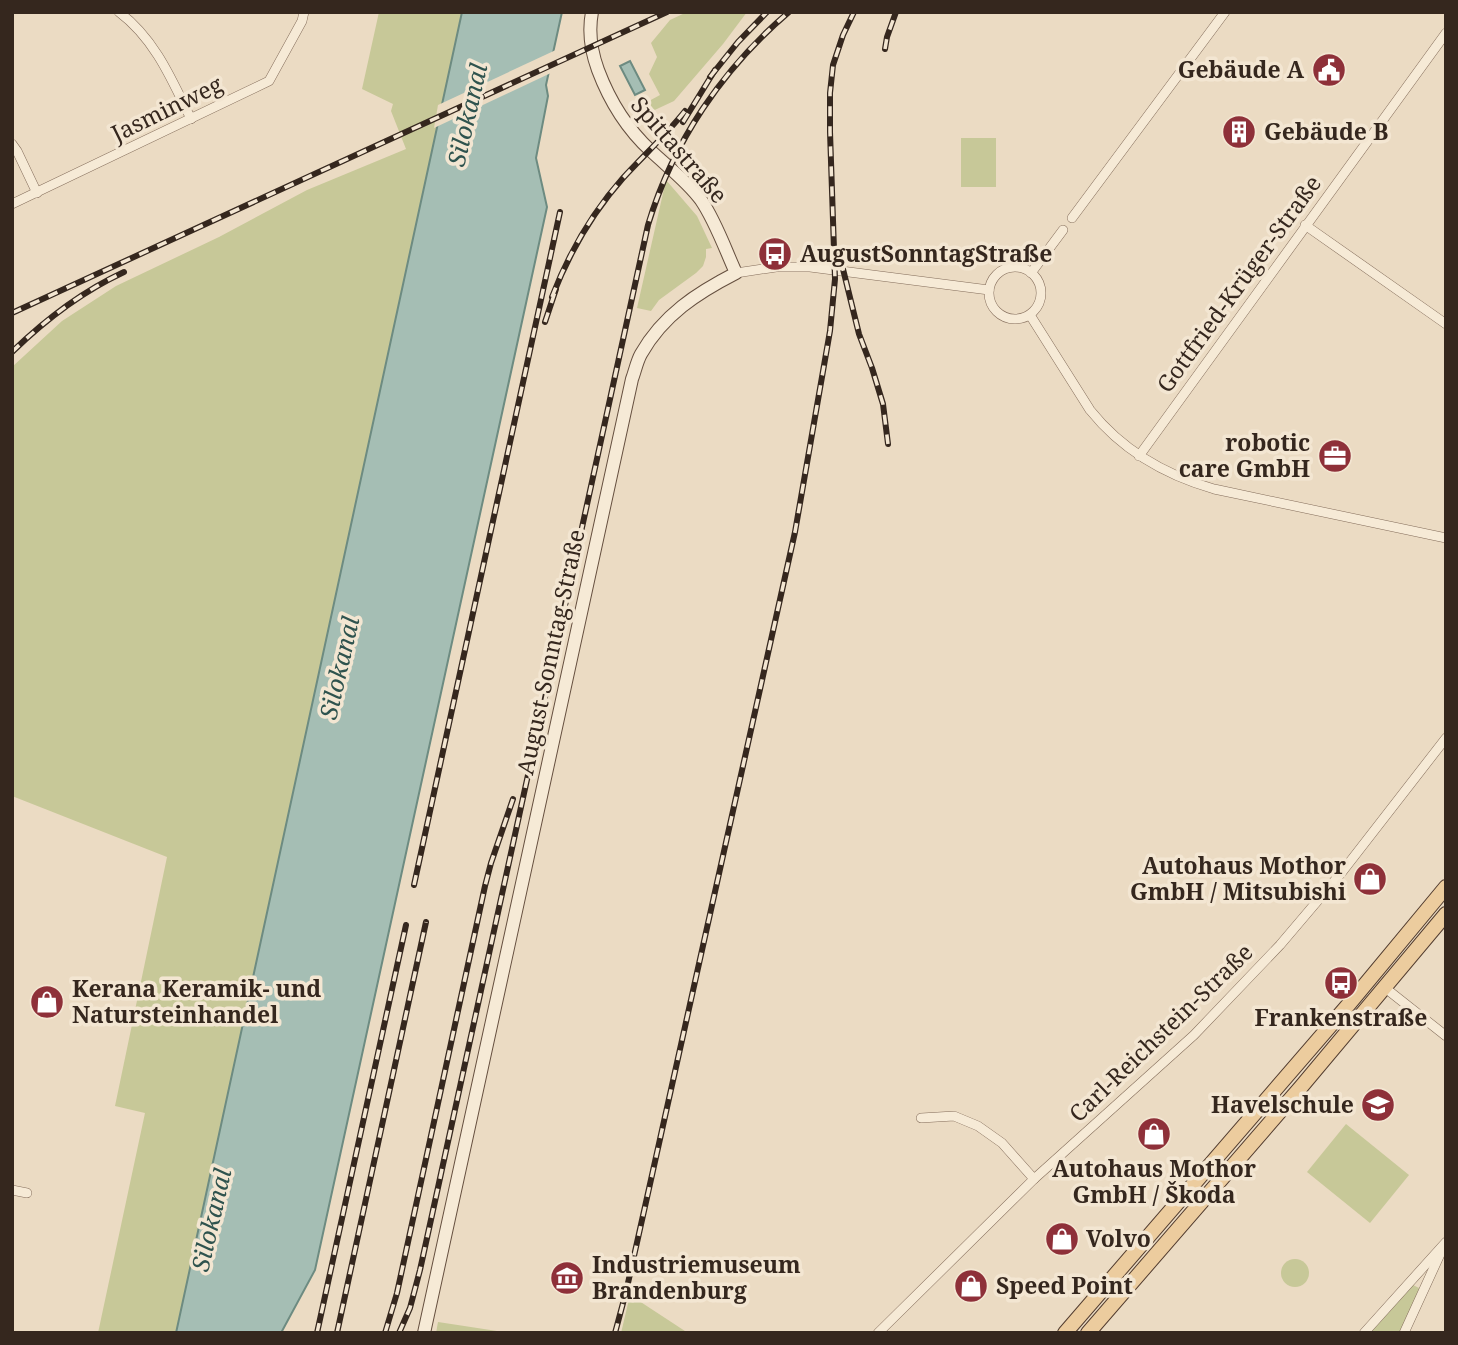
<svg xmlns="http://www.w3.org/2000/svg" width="1458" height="1345" font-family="'Noto Serif',serif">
	<rect width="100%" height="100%" fill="#ebdbc3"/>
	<g fill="#c7c898">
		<polygon points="379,12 462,12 176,1333 98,1333 145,1113 115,1106 167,857 12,796 12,367 62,321 116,286 219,237 307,190 406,149 391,111 393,104 362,89"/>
		<polygon points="687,12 747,12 723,44 674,101 644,115 638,107 660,95 649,74 657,57 651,43 670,20"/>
		<rect x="961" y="138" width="35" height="49"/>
		<polygon points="666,180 697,216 712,248 706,249 706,257 703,266 696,273 659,300 651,311 637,308"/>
		<polygon points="1346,1124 1409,1175 1370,1223 1307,1172"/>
		<circle cx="1295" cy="1273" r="14"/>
		<polygon points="1413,1285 1421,1289 1399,1333 1370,1333"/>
		<polygon points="630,1295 688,1333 621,1333"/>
		<polygon points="438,1322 497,1331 507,1333 436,1333"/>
	</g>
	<g fill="#a5beb4" stroke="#6d8b81" stroke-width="2">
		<polygon points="462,12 562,12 546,85 548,96 536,158 547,207 315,1270 281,1333 176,1333"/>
		<polygon points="630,61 645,90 635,95 620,66"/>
	</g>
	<polygon fill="#ebdbc3" points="558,49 553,72 434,128 438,105"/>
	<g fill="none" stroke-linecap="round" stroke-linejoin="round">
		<g stroke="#846d5b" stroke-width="10">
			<g id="street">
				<path d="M119 12C155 39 172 80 191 119"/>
				<polyline points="12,144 17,151 37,193"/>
				<polyline points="12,204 269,81 302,21 304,12"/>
				<polyline points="1072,218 1225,12"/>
				<polyline points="1305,225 1446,324"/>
				<circle cx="1015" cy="293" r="26"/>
				<polyline points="736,273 776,267 810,267 989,290"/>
				<polyline points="1031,273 1063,230"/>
				<path d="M1030 315 1090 410C1122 450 1165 475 1214 489L1446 538"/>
				<polyline points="1139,456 1446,33"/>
				<polyline points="1384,987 1446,1036"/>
				<polyline points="921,1118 954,1116 978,1126 1002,1143 1034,1179"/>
				<polyline points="12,1190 27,1193"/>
				<polyline points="878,1333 1034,1179 1194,1035 1280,945 1342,872 1446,738"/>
				<polyline points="1364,1333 1446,1242"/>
				<polyline points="1404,1333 1442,1250"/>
			</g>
		</g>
		<g stroke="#654f3f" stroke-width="14">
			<path id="secondary" d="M424 1333 632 379C635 371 637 361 641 354 663 315 697 293 736 273 725 249 716 222 701 200 687 181 668 167 651 151 626 128 610 102 598 70 591 51 588 33 592 12"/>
		</g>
		<g stroke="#523c2f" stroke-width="16">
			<g id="primary">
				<polyline points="1065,1333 1349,1004 1446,887"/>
				<polyline points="1088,1333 1301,1087 1446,914"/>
			</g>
		</g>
		<use href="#street" stroke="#f6ead6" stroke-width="9"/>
		<use href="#secondary" stroke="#f6ead6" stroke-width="12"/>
		<use href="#primary" stroke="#eccc9e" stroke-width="14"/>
		<g stroke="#35271e" stroke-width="6">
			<g id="rail">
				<polyline points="885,49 887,37 896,12"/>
				<polyline points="710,77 738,42 767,12"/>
				<polyline points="683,122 715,70"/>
				<polyline points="841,261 859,334 872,368 883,404 888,444"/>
				<path d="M552 297C569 253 592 213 623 178 644 155 666 135 685 111"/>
				<polyline points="12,313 667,12"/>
				<polyline points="545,322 556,289"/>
				<path d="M12 352C45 320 83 291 124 272"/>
				<polyline points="414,885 560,212"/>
				<polyline points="317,1333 406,925"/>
				<polyline points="337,1333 426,922"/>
				<polyline points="385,1333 397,1293 485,886 491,863 513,799"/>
				<path d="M399 1333 410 1308 420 1270 648 225C673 142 722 69 789 12"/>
				<polyline points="615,1333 626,1292 795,532 830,331 835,279 830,132 830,93 833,65 843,35 854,12"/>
			</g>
		</g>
		<use href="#rail" stroke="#f3e6d2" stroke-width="3.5" stroke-dasharray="10" stroke-linecap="butt"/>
	</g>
	<defs>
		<g id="civic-disc" transform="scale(1.75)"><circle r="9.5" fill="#8e3039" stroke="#f3e6d2"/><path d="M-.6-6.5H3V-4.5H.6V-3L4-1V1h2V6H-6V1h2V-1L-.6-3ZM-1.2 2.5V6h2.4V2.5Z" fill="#fff"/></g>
		<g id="building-disc" transform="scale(1.75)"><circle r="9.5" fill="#8e3039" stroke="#f3e6d2"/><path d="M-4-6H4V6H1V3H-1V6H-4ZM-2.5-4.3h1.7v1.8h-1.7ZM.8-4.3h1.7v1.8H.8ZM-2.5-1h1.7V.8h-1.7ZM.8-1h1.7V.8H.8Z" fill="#fff"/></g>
		<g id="bus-disc" transform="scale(1.75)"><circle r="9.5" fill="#8e3039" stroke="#f3e6d2"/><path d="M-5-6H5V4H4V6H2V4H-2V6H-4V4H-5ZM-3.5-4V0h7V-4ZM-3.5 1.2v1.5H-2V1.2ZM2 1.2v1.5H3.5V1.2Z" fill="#fff"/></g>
		<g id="office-disc" transform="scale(1.75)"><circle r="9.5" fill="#8e3039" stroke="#f3e6d2"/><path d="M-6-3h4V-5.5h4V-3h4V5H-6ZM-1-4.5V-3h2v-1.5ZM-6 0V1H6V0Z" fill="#fff"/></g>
		<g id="shop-disc" transform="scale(1.75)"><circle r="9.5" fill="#8e3039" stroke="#f3e6d2"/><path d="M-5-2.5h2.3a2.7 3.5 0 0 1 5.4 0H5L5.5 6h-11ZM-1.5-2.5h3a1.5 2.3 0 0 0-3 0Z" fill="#fff"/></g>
		<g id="school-disc" transform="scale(1.75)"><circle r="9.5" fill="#8e3039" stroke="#f3e6d2"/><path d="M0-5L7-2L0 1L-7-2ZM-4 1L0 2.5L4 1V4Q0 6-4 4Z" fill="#fff"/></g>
		<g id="museum-disc" transform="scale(1.75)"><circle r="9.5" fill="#8e3039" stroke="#f3e6d2"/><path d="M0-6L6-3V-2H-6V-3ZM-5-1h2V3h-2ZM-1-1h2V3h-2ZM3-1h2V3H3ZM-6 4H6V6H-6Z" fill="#fff"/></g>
	</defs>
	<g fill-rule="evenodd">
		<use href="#civic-disc" x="1329" y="70"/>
		<use href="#building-disc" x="1239" y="132"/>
		<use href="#bus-disc" x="775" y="254"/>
		<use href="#office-disc" x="1335" y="456"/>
		<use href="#shop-disc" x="1370" y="879"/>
		<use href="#bus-disc" x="1341" y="983"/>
		<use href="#shop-disc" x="47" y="1002"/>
		<use href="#school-disc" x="1378" y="1105"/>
		<use href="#shop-disc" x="1154" y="1134"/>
		<use href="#shop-disc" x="1062" y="1239"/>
		<use href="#museum-disc" x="567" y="1278"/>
		<use href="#shop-disc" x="971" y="1286"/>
	</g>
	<g text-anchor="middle" stroke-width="7" stroke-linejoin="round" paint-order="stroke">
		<g font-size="23" font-weight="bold" fill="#35271e" stroke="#f3e6d2" text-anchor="start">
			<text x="1304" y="78" text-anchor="end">Gebäude A</text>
			<text x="1264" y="140">Gebäude B</text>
			<text x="800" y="262">AugustSonntagStraße</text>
			<text x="1310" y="451" text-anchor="end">robotic<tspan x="1310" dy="26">care GmbH</tspan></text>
			<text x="1346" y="874" text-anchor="end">Autohaus Mothor<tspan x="1346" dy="26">GmbH / Mitsubishi</tspan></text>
			<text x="72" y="997">Kerana Keramik- und<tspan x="72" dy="26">Natursteinhandel</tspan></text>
			<text x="1341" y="1026" text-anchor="middle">Frankenstraße</text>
			<text x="1354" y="1113" text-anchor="end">Havelschule</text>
			<text x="1154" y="1177" text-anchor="middle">Autohaus Mothor<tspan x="1154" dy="26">GmbH / Škoda</tspan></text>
			<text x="1086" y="1247">Volvo</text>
			<text x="592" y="1273">Industriemuseum<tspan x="592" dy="26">Brandenburg</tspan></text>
			<text x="996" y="1294">Speed Point</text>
		</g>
		<g font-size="23" fill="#35271e" stroke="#f3e6d2">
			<text transform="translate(167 109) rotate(-26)" y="8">Jasminweg</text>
			<text transform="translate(679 150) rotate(49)" y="8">Spittastraße</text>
			<text transform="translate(1239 284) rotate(-54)" y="8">Gottfried-Krüger-Straße</text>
			<text transform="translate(551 652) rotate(-78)" y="8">August-Sonntag-Straße</text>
			<text transform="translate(1161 1033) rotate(-44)" y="8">Carl-Reichstein-Straße</text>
		</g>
		<g font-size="24" font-style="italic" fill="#2f534e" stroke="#f3e6d2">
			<text transform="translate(468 115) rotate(-77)" y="8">Silokanal</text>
			<text transform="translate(340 668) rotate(-77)" y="8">Silokanal</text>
			<text transform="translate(212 1220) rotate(-77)" y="8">Silokanal</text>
		</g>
	</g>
	<rect width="1458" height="1345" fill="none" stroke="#35271e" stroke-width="28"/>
</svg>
